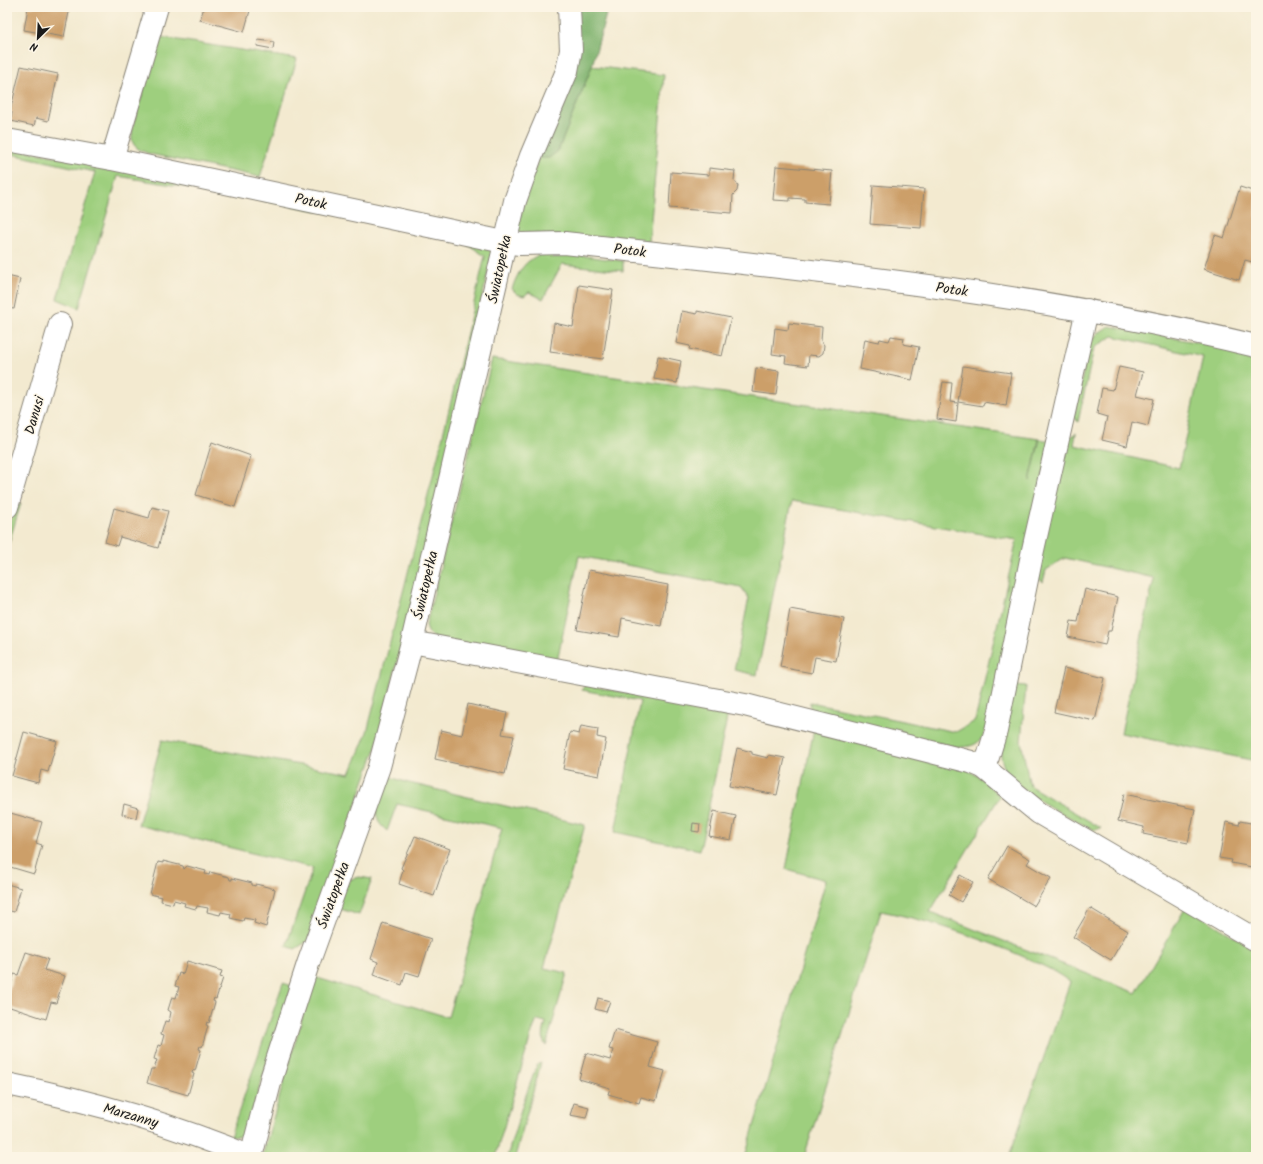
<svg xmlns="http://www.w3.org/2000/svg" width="1263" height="1164" font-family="Kalam,sans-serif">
	<rect width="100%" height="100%" fill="#fcf5e5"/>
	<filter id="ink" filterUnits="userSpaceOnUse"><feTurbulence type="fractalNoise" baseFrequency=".025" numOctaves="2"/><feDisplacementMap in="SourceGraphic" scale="8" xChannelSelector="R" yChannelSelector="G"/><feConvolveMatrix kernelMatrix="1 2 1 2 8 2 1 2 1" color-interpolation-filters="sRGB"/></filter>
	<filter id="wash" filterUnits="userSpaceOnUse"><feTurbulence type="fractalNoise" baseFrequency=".012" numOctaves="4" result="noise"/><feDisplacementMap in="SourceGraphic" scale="16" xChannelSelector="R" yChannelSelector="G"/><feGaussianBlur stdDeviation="0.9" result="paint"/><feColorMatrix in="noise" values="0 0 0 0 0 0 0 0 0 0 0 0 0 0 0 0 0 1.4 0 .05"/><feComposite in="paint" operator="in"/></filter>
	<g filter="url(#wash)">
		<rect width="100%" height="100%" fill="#f3ead0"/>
		<g fill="#9ecf7e" stroke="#5d764d">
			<path d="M160 37 297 59 260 177 150 154C130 147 130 142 134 122Z"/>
			<polygon points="592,66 664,75 649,242 520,233 516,230 538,158 558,151"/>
			<polygon points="7,147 250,193 457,237 493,250 433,516 376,748 308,941 295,949 286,946 313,868 138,825 162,740 350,774 367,732 439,452 485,256 457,237 250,198 118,176 79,308 57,299 95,172 7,153"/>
			<path d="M543 253H561L623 261V271L562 264 543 299 529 292 524 296 517 294 512 289C518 271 525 260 543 253Z"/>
			<polygon points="1109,326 1206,344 1256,357 1256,761 1121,733 1154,578 1065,558 1046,570 1043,582 1035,576 1065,441 1076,433 1074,445 1179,468 1203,357 1113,336 1094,348 1078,422 1074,417 1089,345 1097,334"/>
			<path d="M492 359 1039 439 1030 481 1040 439 1050 441 993 713C984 734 984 748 957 747L810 714V702L956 732 975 721 1017 540 792 501 757 675 734 670 749 598 741 587 579 556 557 662 433 638 428 632 426 625Z"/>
			<path d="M21 503 7 549C7 533 8 515 21 503Z"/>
			<polygon points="585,685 722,711 727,718 700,850 615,832 640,701 582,690"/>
			<path d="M1011 685 1026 686 1021 741 1030 786 1101 828 1095 830 1088 827C1064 814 1008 789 1002 761 997 744 1008 704 1011 685Z"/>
			<path d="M814 729 965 768 982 779 1000 796 930 912 1136 993 1186 907 1256 950V1157H1009L1070 982C1051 968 1031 960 1010 951 968 934 927 920 881 911L804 1157H745L826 880 786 869Z"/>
			<path d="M388 776 405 782 585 825 544 968 567 973 546 1046C541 1038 544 1030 546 1022L537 1020 532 1032 495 1157H262L314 977 448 1017 502 828 397 804 387 831C385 829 380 825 379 822 373 809 377 784 388 776Z"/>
			<polygon points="359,877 372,879 359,915 337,908 344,888 351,879"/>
			<polygon points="283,983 292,986 246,1130 241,1136 230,1137"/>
			<polygon points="541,1063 515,1157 507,1157 523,1103 537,1065"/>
		</g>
		<polygon fill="#7eb26d" stroke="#4d6744" points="575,7 608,7 592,66 558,151 549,158 538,158"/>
		<g id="blocks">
			<g fill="#cc9f69">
				<polygon points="28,7 70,7 64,37 24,30"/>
				<polygon points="204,7 251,7 244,32 200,20"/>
				<polygon points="258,40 274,42 273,49 257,46"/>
				<polygon points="21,66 58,74 48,121 36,118 34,126 11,121 12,112 10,112"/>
				<polygon points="776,166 832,171 829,204 805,202 805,199 790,198 790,201 773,200"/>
				<polygon points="709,168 735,171 734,180 738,185 737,191 733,195 732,213 669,208 671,172 709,175"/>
				<polygon points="873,185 924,189 921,228 870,224"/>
				<polygon points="1240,187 1256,192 1256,263 1245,260 1239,280 1204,269 1215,235 1224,238"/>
				<polygon points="7,276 20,279 14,309 7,308"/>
				<polygon points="579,285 613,290 603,359 550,352 554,323 573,327"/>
				<polygon points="682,311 697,314 697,311 731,318 722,356 689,349 690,346 676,343"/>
				<polygon points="789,323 822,327 821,341 824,345 823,353 819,356 809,355 808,366 785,363 786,356 772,354 775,328 788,330"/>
				<polygon points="891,336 904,338 903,344 919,347 912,380 860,369 865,339 879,342 880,339 889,341"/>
				<polygon points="658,356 681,361 677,383 654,379"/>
				<polygon points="963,366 1011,373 1006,406 984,402 983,406 958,402"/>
				<polygon points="1119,367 1143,372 1137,395 1154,399 1148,426 1132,422 1127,446 1102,440 1107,417 1097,414 1102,388 1113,390"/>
				<polygon points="756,368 779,371 776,395 753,392"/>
				<polygon points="943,382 952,383 950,402 958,403 956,422 937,419"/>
				<polygon points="212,442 251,456 235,507 196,495"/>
				<polygon points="152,507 168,511 158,548 120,537 117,546 105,542 114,508 149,518"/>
				<polygon points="589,570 668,585 661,626 622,618 619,637 577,630"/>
				<polygon points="1085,589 1118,597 1111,631 1108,631 1105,645 1068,637 1071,621 1078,622"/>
				<polygon points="790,609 844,619 836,661 815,657 812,673 780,667"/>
				<polygon points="1064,668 1105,678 1095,721 1054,712"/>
				<polygon points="468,704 507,713 502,734 514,736 505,774 435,759 441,730 462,735"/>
				<polygon points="581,726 598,729 597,737 606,739 599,776 563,769 570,732 579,734"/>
				<polygon points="24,732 57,741 48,772 41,770 38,783 12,776"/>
				<polygon points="737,748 752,752 752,754 768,758 769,755 785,758 777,795 729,786"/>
				<polygon points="1124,794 1195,809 1188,843 1143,834 1144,827 1118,821"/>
				<polygon points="124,804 138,808 136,818 122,814"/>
				<polygon points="714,811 736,816 731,840 709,836"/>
				<polygon points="7,812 42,822 36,843 42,845 34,874 7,866"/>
				<polygon points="1240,821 1256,824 1256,865 1253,865 1252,867 1231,863 1232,860 1219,858 1226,822 1239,825"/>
				<polygon points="693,823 700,824 699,832 692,831"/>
				<polygon points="415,836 450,849 434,896 399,884 403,870 401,868"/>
				<polygon points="1007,846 1030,859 1027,864 1051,878 1034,906 988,879"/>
				<polygon points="163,861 183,866 184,869 187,866 206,871 205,874 209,875 210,872 229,877 230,880 232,880 232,878 252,883 252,885 255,886 256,884 275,889 266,927 254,923 255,920 244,918 243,921 230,918 231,914 221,912 220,915 207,912 208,908 197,906 196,909 184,906 185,903 174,900 173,904 161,901 162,897 150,894 158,862 163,863"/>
				<polygon points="960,875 973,882 961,902 949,895"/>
				<polygon points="7,884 21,888 14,912 7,910"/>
				<polygon points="1090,908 1128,931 1111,960 1073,937"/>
				<polygon points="383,923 431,939 419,976 406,972 402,985 374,975 378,962 371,959"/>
				<polygon points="26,952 48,959 44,970 65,976 56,1003 51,1002 46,1019 7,1006 7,997 14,974 18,975"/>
				<polygon points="187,961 222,971 220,977 223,978 216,999 214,998 213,1001 215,1002 209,1023 207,1022 206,1025 208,1026 202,1047 200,1046 199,1049 201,1050 195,1071 193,1070 192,1073 194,1074 188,1095 147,1083 151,1069 154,1069 157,1060 154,1059 158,1045 161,1046 164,1035 161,1034 165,1021 169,1022 171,1012 168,1010 172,997 176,998 179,987 175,986 179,973 183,974"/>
				<polygon points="598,998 610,1001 606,1012 595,1009"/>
				<polygon points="615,1030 657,1042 650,1067 665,1071 656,1101 641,1097 639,1103 608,1094 610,1088 579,1079 586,1053 610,1060 613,1050 609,1049"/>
				<polygon points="574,1103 589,1107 586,1118 570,1115"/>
			</g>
		</g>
	</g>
	<g filter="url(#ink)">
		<use href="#blocks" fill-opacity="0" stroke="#888376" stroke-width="1"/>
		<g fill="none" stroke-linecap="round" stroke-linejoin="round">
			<g stroke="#888376" stroke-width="24">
				<g id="minor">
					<path d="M7 140 112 159 504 242 520 244 565 243C797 269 1029 291 1256 346"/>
					<polyline points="112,159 157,7"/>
					<polyline points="7,507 60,324"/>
					<polyline points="412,642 745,705 971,762 983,767 1039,813 1256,940"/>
					<polyline points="983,767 988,757 996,731 1033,550 1087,310"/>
					<path d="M7 1084C91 1101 172 1124 251 1157"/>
					<polyline points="251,1157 271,1079 308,964 379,767 412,642 515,201 531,156 567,71 571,50 569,7"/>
				</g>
			</g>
			<use href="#minor" stroke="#fff" stroke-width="22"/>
		</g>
	</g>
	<g text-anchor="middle" stroke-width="3" stroke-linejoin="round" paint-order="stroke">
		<g font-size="14" fill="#1c1c1c" stroke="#fcf5e5">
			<text transform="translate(311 201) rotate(12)" y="5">Potok</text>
			<text transform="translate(630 250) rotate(7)" y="5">Potok</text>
			<text transform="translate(499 269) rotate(-78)" y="5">Światopełka</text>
			<text transform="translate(952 289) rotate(8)" y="5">Potok</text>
			<text transform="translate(34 415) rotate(-74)" y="5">Danusi</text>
			<text transform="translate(425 585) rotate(-77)" y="5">Światopełka</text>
			<text transform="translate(333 895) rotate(-70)" y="5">Światopełka</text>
			<text transform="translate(131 1115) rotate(16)" y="5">Marzanny</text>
		</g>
	</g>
	<rect width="1263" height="1164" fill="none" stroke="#fcf5e5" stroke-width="24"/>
	<g transform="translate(38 38) rotate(204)" stroke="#fcf5e5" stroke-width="3" paint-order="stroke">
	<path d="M0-3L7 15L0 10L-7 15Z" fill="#1c1c1c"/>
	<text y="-6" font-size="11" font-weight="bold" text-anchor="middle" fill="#1c1c1c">N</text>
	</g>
</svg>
